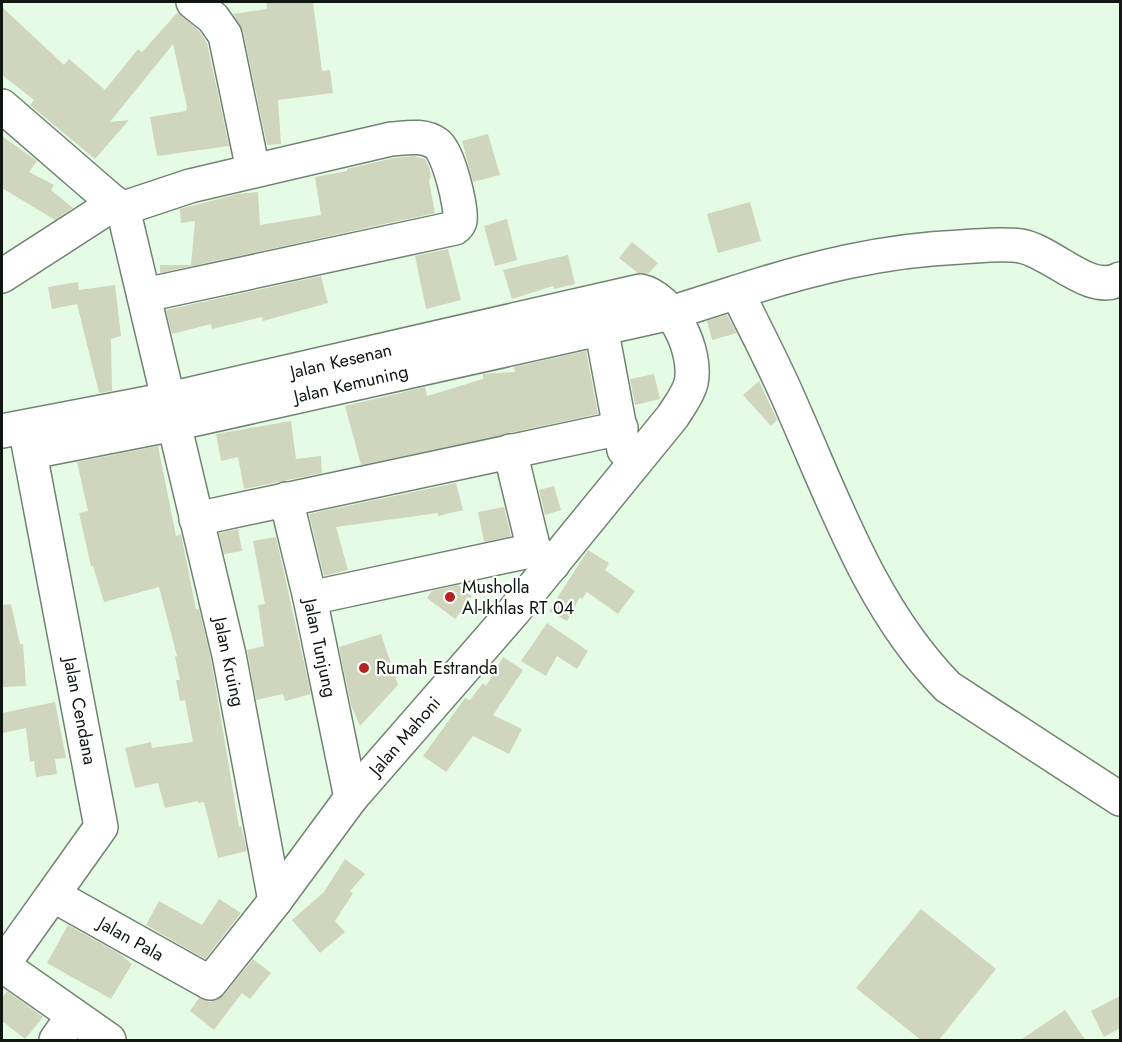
<svg xmlns="http://www.w3.org/2000/svg" width="1122" height="1042" font-family="Jost,sans-serif">
	<rect width="100%" height="100%" fill="#e6fbe6"/>
	<g fill="#cfd6bd">
		<polygon points="266,2 313,2 322,71 330,70 333,93 278,100 281,144 267,145 243,31 233,14 267,9"/>
		<polygon points="2,7 64,65 69,59 105,90 138,49 142,52 178,12 199,31 207,43 229,146 157,156 150,117 186,111 187,107 173,44 110,122 129,120 95,159 30,105 34,100 2,75"/>
		<polygon points="488,134 500,175 473,182 462,141"/>
		<polygon points="2,136 37,161 29,172 54,185 51,190 73,208 55,220 2,188"/>
		<polygon points="414,156 425,159 429,167 431,176 429,181 435,213 160,273 160,265 191,265 195,221 181,223 180,209 238,194 258,192 260,225 321,215 315,177 347,171 347,169 394,158"/>
		<polygon points="750,202 761,241 718,253 707,214"/>
		<polygon points="507,219 517,260 495,266 484,226"/>
		<polygon points="632,242 658,263 648,274 638,273 619,258"/>
		<polygon points="448,249 461,300 426,309 415,256"/>
		<polygon points="568,255 575,284 554,289 553,286 512,299 503,270"/>
		<polygon points="321,276 328,303 263,321 262,317 212,329 211,324 172,334 166,310"/>
		<polygon points="78,282 79,290 115,285 121,336 111,339 112,391 99,393 77,304 52,309 48,287"/>
		<polygon points="727,315 737,333 712,340 707,321"/>
		<polygon points="586,351 598,414 361,465 345,406 425,387 427,396 483,379 483,374 515,372 514,367"/>
		<polygon points="654,374 660,399 635,405 630,379"/>
		<polygon points="759,381 777,420 771,426 743,395"/>
		<polygon points="291,421 296,459 321,456 322,473 244,489 238,457 221,461 216,434"/>
		<polygon points="158,446 176,536 181,534 196,609 199,609 211,659 239,827 241,826 247,851 218,858 204,802 198,803 198,801 165,808 158,783 135,788 125,748 151,742 152,748 193,742 185,700 180,701 176,680 180,680 175,657 177,656 159,587 104,602 93,566 91,566 79,513 88,511 77,462"/>
		<polygon points="456,483 463,510 438,516 438,513 336,527 348,570 324,576 309,514"/>
		<polygon points="554,486 561,510 545,515 539,490"/>
		<polygon points="504,507 511,536 484,542 478,512"/>
		<polygon points="238,529 242,551 224,554 219,533"/>
		<polygon points="276,537 311,694 285,701 283,694 256,700 247,650 264,646 258,605 265,604 253,541"/>
		<polygon points="588,550 609,563 605,570 635,591 618,614 587,592 582,599 580,597 567,621 549,611"/>
		<polygon points="458,585 472,596 455,619 427,598 432,591"/>
		<polygon points="11,604 20,644 23,644 26,686 2,687 2,605"/>
		<polygon points="547,623 588,651 577,669 557,656 546,676 521,661"/>
		<polygon points="381,634 398,685 360,726 351,705 339,647"/>
		<polygon points="503,657 523,670 493,715 522,729 509,754 473,736 446,772 423,756 465,698 470,700 483,683 486,686"/>
		<polygon points="55,702 66,758 55,759 57,774 36,777 34,761 30,762 26,728 2,733 2,713"/>
		<polygon points="345,859 365,874 350,891 353,893 335,921 345,932 320,953 292,920 324,892"/>
		<polygon points="219,899 241,913 205,959 146,925 159,901 202,925"/>
		<polygon points="921,909 996,969 938,1041 922,1041 856,988"/>
		<polygon points="68,925 120,954 132,964 111,999 47,963"/>
		<polygon points="253,959 271,973 250,999 242,993 214,1030 190,1011 199,998 210,1002 224,995"/>
		<polygon points="7,991 43,1017 25,1039 2,1021 2,998"/>
		<polygon points="1120,996 1120,1028 1104,1037 1091,1011"/>
		<polygon points="1065,1010 1086,1041 1019,1041"/>
	</g>
	<g fill="none" stroke-linecap="round" stroke-linejoin="round">
		<g stroke="#718371" stroke-width="36">
			<g id="minor">
				<polyline points="193,2 213,18 225,35 253,170"/>
				<polyline points="2,106 121,209 125,217 229,655 275,901"/>
				<path d="M121 209 190 186 391 139C406 138 424 134 437 144 448 151 462 207 460 221 459 225 458 225 455 228L145 295"/>
				<polyline points="2,276 115,203"/>
				<path d="M737 292C811 268 884 250 961 247 980 246 1002 243 1021 246 1053 252 1090 296 1120 279"/>
				<polyline points="601,327 624,450"/>
				<path d="M2 431 169 399 640 291C672 297 698 352 691 383 688 395 679 406 673 416L514 611 351 798 275 901 210 983 53 895"/>
				<polyline points="510,451 534,550"/>
				<path d="M31 452 174 424 671 313 737 292C756 331 777 370 794 411 836 506 873 611 948 687L1120 799"/>
				<polyline points="286,499 310,598 351,798"/>
				<polyline points="196,519 621,428"/>
				<polyline points="310,598 534,550 553,564"/>
				<polyline points="2,965 109,1040"/>
				<polyline points="2,966 101,827 26,432"/>
				<polyline points="56,1040 73,1016"/>
			</g>
		</g>
		<use href="#minor" stroke="#fff" stroke-width="33"/>
	</g>
	<g fill="#b32225" stroke="#fff" stroke-width="2">
		<circle cx="450" cy="597" r="6"/>
		<circle cx="364" cy="668" r="6"/>
	</g>
	<g text-anchor="middle" stroke-width="4.5" stroke-linejoin="round" paint-order="stroke">
		<g font-size="18" fill="#101710" stroke="#fff">
			<text transform="translate(341 361) rotate(-13)" y="6">Jalan Kesenan</text>
			<text transform="translate(351 384) rotate(-13)" y="6">Jalan Kemuning</text>
			<text transform="translate(320 648) rotate(78)" y="6">Jalan Tunjung</text>
			<text transform="translate(229 662) rotate(78)" y="6">Jalan Kruing</text>
			<text transform="translate(80 711) rotate(79)" y="6">Jalan Cendana</text>
			<text transform="translate(405 736) rotate(-49)" y="6">Jalan Mahoni</text>
			<text transform="translate(131 939) rotate(29)" y="6">Jalan Pala</text>
		</g>
		<g font-size="18" fill="#101710" stroke="#fff" text-anchor="start">
			<text x="462" y="593">Musholla<tspan x="462" dy="21">Al-Ikhlas RT 04</tspan></text>
			<text x="376" y="674">Rumah Estranda</text>
		</g>
	</g>
	<rect width="1122" height="1042" fill="none" stroke="#101710" stroke-width="6"/>
</svg>
